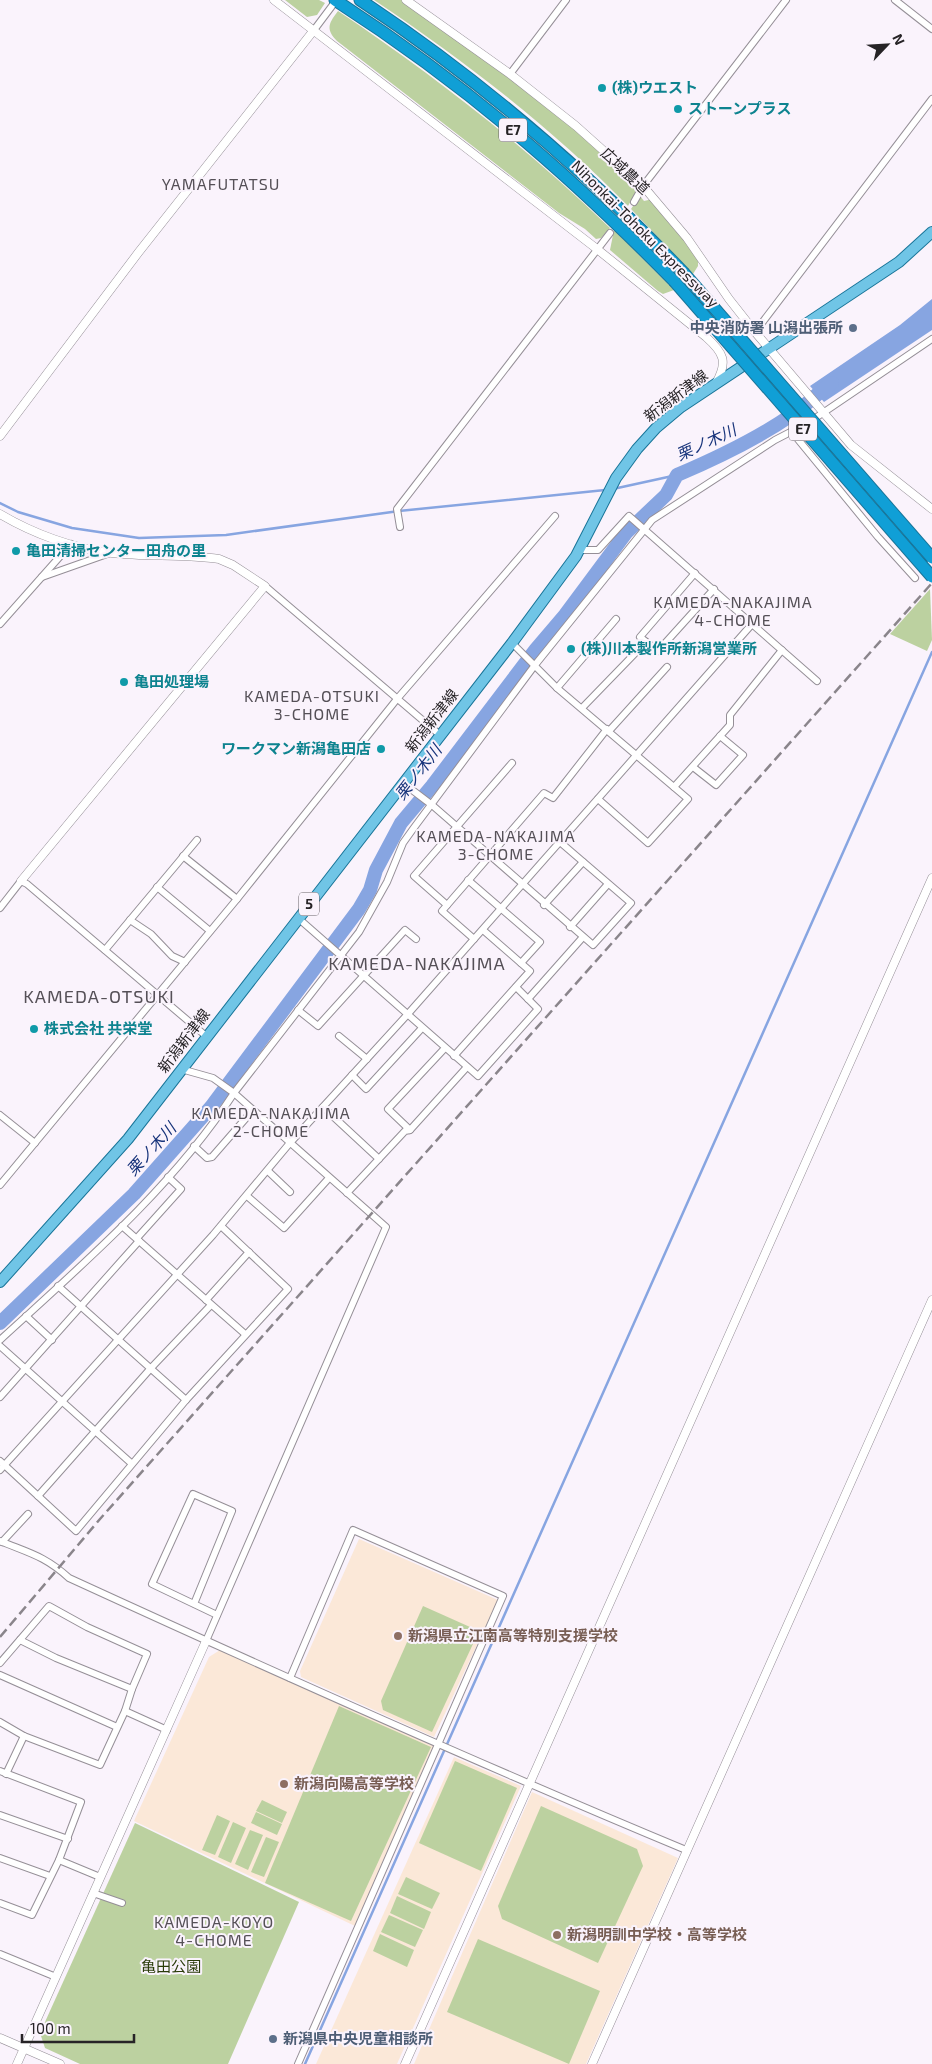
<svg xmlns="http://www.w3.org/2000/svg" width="932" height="2064" font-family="'Exo 2','Noto Sans JP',sans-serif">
	<rect width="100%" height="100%" fill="#faf3fc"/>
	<g fill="#fbe8d8">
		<polygon points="359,1539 498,1600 434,1737 301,1677 300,1671"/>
		<polygon points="220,1650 434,1746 355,1926 134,1821 209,1657"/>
		<polygon points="454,1757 521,1786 397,2064 316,2064"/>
		<polygon points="532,1792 678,1858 586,2064 414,2064"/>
	</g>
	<g fill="#bcd1a0">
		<polygon points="285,0 319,0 325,3 317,15 307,17"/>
		<path d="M374 0H402L553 110C558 119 563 119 571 125 574 127 575 131 578 133 598 151 625 165 638 188L628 206C552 128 465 61 374 0Z"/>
		<path d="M338 11C435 76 526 147 610 228L601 238 596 239 585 229 559 213 337 41C325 29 329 23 338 11Z"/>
		<polygon points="640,196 644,201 653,199 671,220 698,259 698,266 693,274 631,209"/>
		<polygon points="614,230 674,290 663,294 658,291 610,250"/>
		<polygon points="930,589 932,640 927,651 890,634"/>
		<polygon points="423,1606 479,1631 432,1732 383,1710 381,1701"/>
		<polygon points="339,1706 431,1747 351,1921 265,1883"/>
		<polygon points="455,1761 517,1788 481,1871 419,1843"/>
		<polygon points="262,1800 287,1812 282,1823 256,1811"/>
		<polygon points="541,1806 637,1849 643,1866 598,1963 502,1919 498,1906"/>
		<polygon points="256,1812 282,1824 277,1835 251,1823"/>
		<polygon points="217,1815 230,1821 215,1855 202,1850"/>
		<polygon points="233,1822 246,1828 231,1863 218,1857"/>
		<polygon points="135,1823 299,1902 228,2064 80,2064 45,2048 40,2033"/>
		<polygon points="250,1830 263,1835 248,1870 235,1864"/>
		<polygon points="266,1837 279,1842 264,1877 251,1872"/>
		<polygon points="406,1877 440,1893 432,1909 398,1894"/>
		<polygon points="397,1896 431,1912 424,1929 390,1913"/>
		<polygon points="389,1915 423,1930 415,1947 381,1932"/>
		<polygon points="380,1934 414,1950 407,1967 373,1951"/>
		<polygon points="478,1939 600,1991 569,2064 447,2012"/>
	</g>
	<polygon fill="#87a5e1" points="932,299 932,330 824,402 810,386 900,325"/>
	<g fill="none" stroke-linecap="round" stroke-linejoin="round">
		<g stroke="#87a5e1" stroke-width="2.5">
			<polyline points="613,489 677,475"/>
			<polyline points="0,503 18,512 72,528 139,538 226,535 399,511 605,490"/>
			<polyline points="305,2064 932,652"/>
		</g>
		<path stroke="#87a5e1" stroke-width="14" d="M0 1323 134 1194 211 1107 359 909 370 890 376 870 401 823 432 786 536 649 565 615 626 533 666 495 677 475C717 458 757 439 793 414 807 405 818 392 832 383"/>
		<g stroke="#958f97" stroke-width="8">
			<g id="minor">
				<polyline points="895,0 932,29"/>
				<polyline points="314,30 332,6"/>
				<polyline points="510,74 566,0"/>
				<polyline points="634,202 643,186 786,0"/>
				<polyline points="755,332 932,99"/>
				<polyline points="811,421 932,339"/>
				<polyline points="792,432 878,537 915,578"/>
				<polyline points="400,527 397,509 610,233"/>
				<polyline points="579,550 598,550 629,516 817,681"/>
				<polyline points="695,573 640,637 658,651 714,589"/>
				<polyline points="42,577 110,553"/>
				<polyline points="265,586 440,735"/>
				<polyline points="0,624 71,544"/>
				<polyline points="512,643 557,688 688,799 648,843 598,799"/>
				<polyline points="557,688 616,619"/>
				<polyline points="582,708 646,642"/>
				<polyline points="609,731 667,667"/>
				<polyline points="693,767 716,785 743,755 720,736"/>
				<polyline points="403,783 432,805 593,945 631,903 560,842"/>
				<polyline points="674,787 730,725 730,715 782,650"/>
				<polyline points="183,856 237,899"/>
				<polyline points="468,880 540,942 521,963"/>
				<polyline points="157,887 210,931"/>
				<polyline points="447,905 414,876 512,763"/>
				<polyline points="544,905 583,862"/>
				<polyline points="0,908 21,881 27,884 206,1036"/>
				<polyline points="298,918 478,1076 538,1009 516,987"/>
				<polyline points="130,920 151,934 172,956 185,962"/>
				<polyline points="570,927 608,884"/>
				<polyline points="474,939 442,911 544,793 553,798 607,729"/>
				<polyline points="105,950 197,840"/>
				<polyline points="528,999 583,937"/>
				<polyline points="298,1010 318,1026 405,930 416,939"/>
				<polyline points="339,1036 367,1059"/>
				<polyline points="454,1056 530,971 483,930"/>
				<polyline points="181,1069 213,1078 234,1093 386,1227 206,1641"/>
				<polyline points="352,1075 366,1089 422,1028"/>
				<polyline points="323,1107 379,1159"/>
				<polyline points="0,1115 35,1143"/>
				<polyline points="410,1130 388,1109 445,1048"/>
				<polyline points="194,1146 207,1158 212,1157 253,1110"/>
				<polyline points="268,1171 290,1192"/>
				<polyline points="0,1185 237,899 397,699 555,516"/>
				<polyline points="347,1193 405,1131 410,1130 467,1067"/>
				<polyline points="247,1196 284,1228 329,1178"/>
				<polyline points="122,1226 245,1334"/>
				<polyline points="137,1238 181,1189 168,1177"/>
				<polyline points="58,1286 186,1400"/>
				<polyline points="206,1300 249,1252"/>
				<polyline points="26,1316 52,1340"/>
				<path d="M0 1340C83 1264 172 1188 234 1093L359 932 387 882 403 843 413 829 535 665 652 520 775 440 802 426"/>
				<polyline points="0,1346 131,1463"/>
				<polyline points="0,1397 139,1241"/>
				<polyline points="0,1461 76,1531 186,1400 288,1289 221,1226"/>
				<polyline points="0,1470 213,1235 289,1144 407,1015 753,623"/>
				<polyline points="38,1496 151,1368 211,1305"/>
				<path d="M0 1541C29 1553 45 1556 69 1578 274 1672 479 1764 686 1850"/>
				<polyline points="2,1542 28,1514"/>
				<polyline points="194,1604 232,1511 193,1494 152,1584 217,1615"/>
				<polyline points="20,1640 56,1658 132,1689"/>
				<polyline points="0,1663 49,1606 87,1627 147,1654 132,1689 125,1711 100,1765 24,1736 0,1722"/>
				<polyline points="0,1675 117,1727"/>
				<polyline points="290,1678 353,1530 503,1596 298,2064"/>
				<polyline points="125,1711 167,1730"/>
				<polyline points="0,1771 81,1802 59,1860 100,1877"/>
				<polyline points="6,1774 24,1736"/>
				<polyline points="0,1815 68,1839"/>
				<polyline points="0,1858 50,1876"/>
				<polyline points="93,1893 122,1903"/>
				<polyline points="0,1903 32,1915 59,1860"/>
				<polyline points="0,1954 56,1977"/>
			</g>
		</g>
		<g stroke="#958f97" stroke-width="9">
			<g id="tertiary">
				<path d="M274 0 597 249 706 337C724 353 728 362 716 383"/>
				<polyline points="406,0 510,74 576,126 643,186 687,238 729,299 755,332 851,445 932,509"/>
				<polyline points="0,436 138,253 314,30"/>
				<path d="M0 514C32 533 74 549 112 553 147 557 183 554 219 559L233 565 265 586 21 881"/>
				<polyline points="0,2038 60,2064"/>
				<polyline points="17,2064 206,1641"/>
				<polyline points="405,2064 932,878"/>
				<polyline points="592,2064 932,1300"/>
			</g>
		</g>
		<g stroke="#187498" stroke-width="12">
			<polyline id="primary" points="0,1282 128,1139 512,643 576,556 616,478 637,449 656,428 681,407 899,262 932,232"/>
		</g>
		<g stroke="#187498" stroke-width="13">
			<g id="motorway">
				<path d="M335 0C464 83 567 172 674 281"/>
				<path d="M360 0C478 78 585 170 683 272"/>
			</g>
		</g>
		<use href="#minor" stroke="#fff" stroke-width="6"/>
		<use href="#tertiary" stroke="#fff" stroke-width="8"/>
		<use href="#primary" stroke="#70c5e6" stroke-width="10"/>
		<use href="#motorway" stroke="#109fd6" stroke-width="11"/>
		<polyline stroke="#8a858b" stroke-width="2.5" stroke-dasharray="10 5" stroke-linecap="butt" points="0,1637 100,1519 932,583"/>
		<g stroke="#187498" stroke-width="13" stroke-linecap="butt">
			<g id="motorway-bridge">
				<polyline points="683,272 932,558"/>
				<polyline points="674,281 932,577"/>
			</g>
		</g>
		<use href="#motorway-bridge" stroke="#109fd6" stroke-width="11"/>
	</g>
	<g fill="#0f9aa8" stroke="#faf3fc" stroke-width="2">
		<circle cx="602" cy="88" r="5"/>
		<circle cx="678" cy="109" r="5"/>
		<circle cx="16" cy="551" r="5"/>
		<circle cx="571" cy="649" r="5"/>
		<circle cx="124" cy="682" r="5"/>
		<circle cx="381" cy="749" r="5"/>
		<circle cx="34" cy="1029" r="5"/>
	</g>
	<g fill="#5c6f8a" stroke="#faf3fc" stroke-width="2">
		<circle cx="853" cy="328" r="5"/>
		<circle cx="273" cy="2039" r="5"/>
	</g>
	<g fill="#8d6e63" stroke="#faf3fc" stroke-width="2">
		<circle cx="398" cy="1636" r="5"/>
		<circle cx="284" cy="1784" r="5"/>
		<circle cx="557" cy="1935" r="5"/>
	</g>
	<g text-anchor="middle" stroke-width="4" stroke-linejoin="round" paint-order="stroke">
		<g fill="#faf3fc" stroke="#666166" stroke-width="1">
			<rect x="499" y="118.5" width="28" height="23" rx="4"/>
			<rect x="789" y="417.5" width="28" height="23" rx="4"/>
			<rect x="299" y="892.5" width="20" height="23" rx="4"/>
		</g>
		<g font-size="14" font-weight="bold" fill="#262326">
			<text x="513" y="135">E7</text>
			<text x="803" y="434">E7</text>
			<text x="309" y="909">5</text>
		</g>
		<g font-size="15" font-weight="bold" fill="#0d838f" stroke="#faf3fc" text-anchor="start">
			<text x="612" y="93">(株)ウエスト</text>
			<text x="688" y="114">ストーンプラス</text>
			<text x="26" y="556">亀田清掃センター田舟の里</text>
			<text x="581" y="654">(株)川本製作所新潟営業所</text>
			<text x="134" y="687">亀田処理場</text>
			<text x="371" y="754" text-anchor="end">ワークマン新潟亀田店</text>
			<text x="44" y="1034">株式会社 共栄堂</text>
		</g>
		<g font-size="15" fill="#262326" stroke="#faf3fc">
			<text transform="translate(625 171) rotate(43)" y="5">広域農道</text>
			<text transform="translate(645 234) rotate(45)" y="5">Nihonkai-Tohoku Expressway</text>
			<text transform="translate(676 396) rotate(-37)" y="5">新潟新津線</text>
			<text transform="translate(432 721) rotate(-52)" y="5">新潟新津線</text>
			<text transform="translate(184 1041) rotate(-53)" y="5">新潟新津線</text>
		</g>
		<g font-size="15" font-weight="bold" fill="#4e5e75" stroke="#faf3fc" text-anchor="end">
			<text x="843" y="333">中央消防署 山潟出張所</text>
			<text x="283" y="2044" text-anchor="start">新潟県中央児童相談所</text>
		</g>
		<g font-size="15" font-weight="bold" fill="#785e54" stroke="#faf3fc" text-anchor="start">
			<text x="408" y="1641">新潟県立江南高等特別支援学校</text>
			<text x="294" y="1789">新潟向陽高等学校</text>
			<text x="567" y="1940">新潟明訓中学校・高等学校</text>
		</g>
		<g font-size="15" fill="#2b3c0a" stroke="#faf3fc">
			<text x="171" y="1972">亀田公園</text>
		</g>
		<g font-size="16" letter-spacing="1" fill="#555057" stroke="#faf3fc">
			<text x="221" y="190">YAMAFUTATSU</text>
			<text x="733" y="608">KAMEDA-NAKAJIMA<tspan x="733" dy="18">4-CHOME</tspan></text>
			<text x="312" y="702">KAMEDA-OTSUKI<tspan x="312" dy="18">3-CHOME</tspan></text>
			<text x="496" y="842">KAMEDA-NAKAJIMA<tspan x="496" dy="18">3-CHOME</tspan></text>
			<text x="271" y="1119">KAMEDA-NAKAJIMA<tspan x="271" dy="18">2-CHOME</tspan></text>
			<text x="214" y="1928">KAMEDA-KOYO<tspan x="214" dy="18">4-CHOME</tspan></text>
		</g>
		<g font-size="16" font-style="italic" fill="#18347b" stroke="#faf3fc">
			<text transform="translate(706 442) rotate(-25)" y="6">栗ノ木川</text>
			<text transform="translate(418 772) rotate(-52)" y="6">栗ノ木川</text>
			<text transform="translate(151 1149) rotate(-48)" y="6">栗ノ木川</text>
		</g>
		<g font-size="18" letter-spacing="1" fill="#555057" stroke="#faf3fc">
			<text x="417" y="970">KAMEDA-NAKAJIMA</text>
			<text x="99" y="1003">KAMEDA-OTSUKI</text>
		</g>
	</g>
	<g transform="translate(887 45) rotate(65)" stroke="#faf3fc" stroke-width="4" paint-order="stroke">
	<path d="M0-4L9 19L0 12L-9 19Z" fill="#262326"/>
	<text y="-8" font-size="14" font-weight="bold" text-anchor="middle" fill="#262326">N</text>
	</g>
	<path d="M22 2034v8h112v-8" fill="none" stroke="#262326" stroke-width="2.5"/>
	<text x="30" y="2034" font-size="15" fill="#262326" stroke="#faf3fc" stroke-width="4" paint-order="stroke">100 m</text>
</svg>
